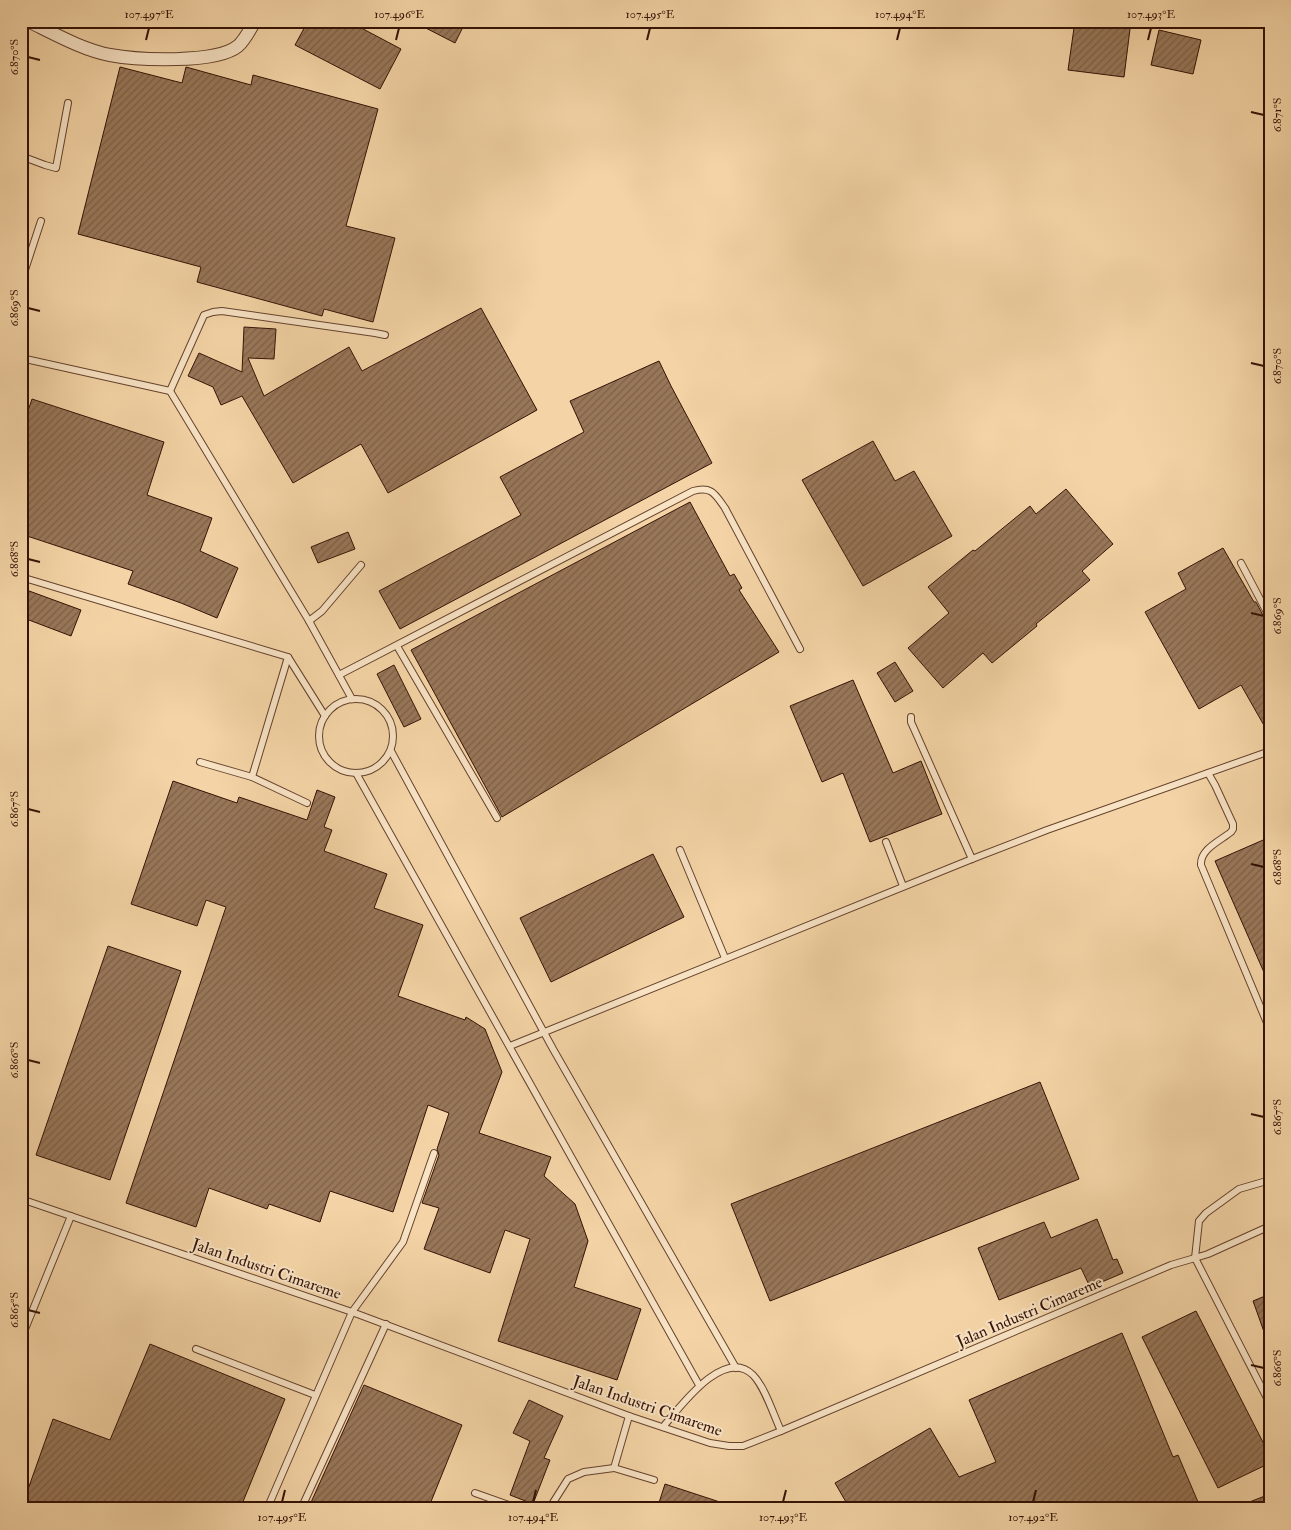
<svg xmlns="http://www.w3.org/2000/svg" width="1291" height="1530" font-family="'IM FELL Double Pica',serif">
	<defs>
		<pattern id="building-hatch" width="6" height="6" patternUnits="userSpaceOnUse" patternTransform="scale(1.25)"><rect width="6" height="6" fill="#987759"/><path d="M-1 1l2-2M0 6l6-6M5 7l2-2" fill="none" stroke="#7d6048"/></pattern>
	</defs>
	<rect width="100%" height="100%" fill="#f4d4a6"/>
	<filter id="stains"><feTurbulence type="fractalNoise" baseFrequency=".004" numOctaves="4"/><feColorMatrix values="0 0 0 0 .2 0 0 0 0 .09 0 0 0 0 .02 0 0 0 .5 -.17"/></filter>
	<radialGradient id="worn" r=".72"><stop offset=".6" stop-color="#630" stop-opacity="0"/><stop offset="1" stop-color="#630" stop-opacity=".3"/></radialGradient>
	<g fill="url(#building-hatch)" stroke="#341205">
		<polygon points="308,21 348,21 401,49 380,89 295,45"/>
		<polygon points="412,21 466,21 455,43"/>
		<polygon points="1075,21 1131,21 1124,77 1068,70"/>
		<polygon points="1159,30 1201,40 1193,74 1151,65"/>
		<polygon points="120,67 182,83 186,67 251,85 253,75 378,109 346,226 395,238 373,322 324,309 322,316 197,282 201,267 78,234"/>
		<polygon points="481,308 537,410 388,493 361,444 293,483 242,396 221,405 213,387 188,376 199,353 242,372 244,327 276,329 274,359 248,358 264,396 349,347 362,371"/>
		<polygon points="659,361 671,386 712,463 400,629 379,591 521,515 500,477 584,432 570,401"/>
		<polygon points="32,399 164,442 147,495 212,518 200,551 238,568 217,618 181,603 128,584 133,571 21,534 21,432"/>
		<polygon points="873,441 895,481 914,471 952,536 863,586 802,480"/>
		<polygon points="1066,489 1113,544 1082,571 1090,580 1036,624 1037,626 992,663 983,653 943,688 908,648 949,613 928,587 973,550 975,551 1030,506 1036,514"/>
		<polygon points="690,502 730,576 734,574 742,588 739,590 779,652 502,817 411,650"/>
		<polygon points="348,532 355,549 318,563 311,547"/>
		<polygon points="1223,548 1254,602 1256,602 1266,621 1270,623 1270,736 1241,685 1199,709 1145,612 1186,589 1178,573"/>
		<polygon points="21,588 81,610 71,636 21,617"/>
		<polygon points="895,662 913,691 895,702 877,673"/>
		<polygon points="394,665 421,719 404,727 377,674"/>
		<polygon points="853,680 893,773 921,761 942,814 870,842 843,773 822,782 790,706"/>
		<polygon points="173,781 237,803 239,797 307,820 317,790 335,797 324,827 332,830 324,851 387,874 374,908 423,925 398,996 465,1020 466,1017 485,1029 502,1072 479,1133 551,1157 544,1176 575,1204 588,1241 574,1287 641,1309 617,1380 498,1341 530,1239 505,1230 490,1273 424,1249 439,1208 422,1203 439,1155 437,1149 449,1113 428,1105 393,1212 330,1191 320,1222 269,1204 267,1209 209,1188 196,1227 126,1203 226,907 206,900 197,926 131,904"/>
		<polygon points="1270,837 1270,986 1215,861"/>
		<polygon points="653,854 684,917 551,982 520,918"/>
		<polygon points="108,946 181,971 110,1180 36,1155"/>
		<polygon points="1040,1082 1079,1179 770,1301 731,1204"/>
		<polygon points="1097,1219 1113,1260 1117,1259 1123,1273 1090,1287 1081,1268 999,1300 978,1248 1044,1222 1051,1238"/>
		<polygon points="1270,1294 1270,1343 1268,1343 1253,1301"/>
		<polygon points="1196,1311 1270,1456 1270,1463 1218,1488 1142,1337"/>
		<polygon points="1122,1333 1173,1457 1178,1455 1201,1509 850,1509 835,1483 930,1428 959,1477 996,1462 969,1400"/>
		<polygon points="150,1344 285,1399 240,1509 21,1509 53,1419 110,1440"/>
		<polygon points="364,1385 462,1425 428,1509 308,1509"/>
		<polygon points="529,1400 563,1416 544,1458 550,1460 533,1504 510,1495 530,1441 513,1433"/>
		<polygon points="665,1484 732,1506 731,1509 657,1509"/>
		<polygon points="1270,1494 1270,1509 1234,1509 1234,1508"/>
	</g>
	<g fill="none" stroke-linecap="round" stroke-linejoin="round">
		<g stroke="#64422d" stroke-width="8">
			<g id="service">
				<polyline points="21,156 45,165 56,168 68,103"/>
				<polyline points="21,282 41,221"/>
				<polyline points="21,358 170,391 309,621 352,699"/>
				<polyline points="170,391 204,315 213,312 222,311 375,333 385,335"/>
				<polyline points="1241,563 1270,618"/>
				<polyline points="21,577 288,657 325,716"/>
				<polyline points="309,621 322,611 361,565"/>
				<polyline points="397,646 497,818"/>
				<polyline points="288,657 252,777 307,803"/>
				<path d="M339 675 693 491C712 486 715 494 725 508L800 649"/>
				<circle cx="356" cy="736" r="37"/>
				<polyline points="911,717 911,722 972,859"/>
				<polyline points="391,751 553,1049 736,1368"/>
				<polyline points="200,762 252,777"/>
				<polyline points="356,773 699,1385"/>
				<path d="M1208 773 1215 785 1233 824V829L1231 832C1220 841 1200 849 1201 865L1270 1030"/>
				<polyline points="886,842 903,886"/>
				<polyline points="680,850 725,958"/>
				<polyline points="510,1046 972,859 1047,830 1270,751"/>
				<polyline points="1270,1180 1239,1189 1206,1213 1199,1221 1195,1258 1208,1254 1270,1226"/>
				<polyline points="21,1199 352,1312 629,1416 710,1443 729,1446 743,1446 781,1431 1171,1265 1195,1258 1270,1404"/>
				<polyline points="21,1339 71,1216"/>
				<polyline points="196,1349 315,1395"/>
				<polyline points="629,1416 614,1468 654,1480"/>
				<path d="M663 1427C680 1407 724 1346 753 1375 765 1387 774 1416 781 1431"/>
				<polyline points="475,1493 520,1509"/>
				<polyline points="267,1509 352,1312 403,1242 434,1153"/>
				<polyline points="301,1509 386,1324"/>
				<polyline points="549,1509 568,1479 584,1472 614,1468"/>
			</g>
		</g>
		<g stroke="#64422d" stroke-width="14">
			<path id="minor" d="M28 21C53 33 83 50 110 55 137 60 216 64 238 46 245 40 250 29 255 21"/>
		</g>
		<use href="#service" stroke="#f8e3c5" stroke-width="6"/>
		<use href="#minor" stroke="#f8e3c5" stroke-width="12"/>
	</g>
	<path fill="none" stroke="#341205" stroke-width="2" d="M146 40 149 28M396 40 399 28M647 40 650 28M897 40 900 28M1148 40 1151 28M28 57 40 60M1251 112 1264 115M28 308 40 311M1251 363 1264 366M28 559 40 562M1251 613 1264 616M28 809 40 812M1251 864 1264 867M28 1060 40 1063M1251 1114 1264 1117M28 1310 40 1313M1251 1365 1264 1368M282 1502 285 1490M533 1502 536 1490M783 1502 786 1490M1033 1502 1036 1490"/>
	<g text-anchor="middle" stroke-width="4" stroke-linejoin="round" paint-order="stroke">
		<g font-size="16" fill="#341205" stroke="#f8e3c5">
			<text transform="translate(267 1268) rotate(19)" y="6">Jalan Industri Cimareme</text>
			<text transform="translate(1029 1311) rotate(-23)" y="6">Jalan Industri Cimareme</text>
			<text transform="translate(648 1405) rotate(19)" y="6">Jalan Industri Cimareme</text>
		</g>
	</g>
	<rect width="1291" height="1530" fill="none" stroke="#f4d4a6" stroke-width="55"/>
	<rect x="28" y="28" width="1236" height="1474" fill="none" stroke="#341205" stroke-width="2"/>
	<g font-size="12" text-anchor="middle" fill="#341205">
		<text x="149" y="18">107.497°E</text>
		<text x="399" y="18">107.496°E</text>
		<text x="650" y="18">107.495°E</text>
		<text x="900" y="18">107.494°E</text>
		<text x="1151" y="18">107.493°E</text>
		<text transform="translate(14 57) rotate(-90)" y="4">6.870°S</text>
		<text transform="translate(1277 115) rotate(-90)" y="4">6.871°S</text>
		<text transform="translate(14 308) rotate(-90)" y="4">6.869°S</text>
		<text transform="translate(1277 366) rotate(-90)" y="4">6.870°S</text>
		<text transform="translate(14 559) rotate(-90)" y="4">6.868°S</text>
		<text transform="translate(1277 616) rotate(-90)" y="4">6.869°S</text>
		<text transform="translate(14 809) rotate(-90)" y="4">6.867°S</text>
		<text transform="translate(1277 867) rotate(-90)" y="4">6.868°S</text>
		<text transform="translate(14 1060) rotate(-90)" y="4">6.866°S</text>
		<text transform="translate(1277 1117) rotate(-90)" y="4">6.867°S</text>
		<text transform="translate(14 1310) rotate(-90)" y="4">6.865°S</text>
		<text transform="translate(1277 1368) rotate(-90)" y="4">6.866°S</text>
		<text x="282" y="1521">107.495°E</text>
		<text x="533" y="1521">107.494°E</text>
		<text x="783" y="1521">107.493°E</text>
		<text x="1033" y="1521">107.492°E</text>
	</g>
	<rect width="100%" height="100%" filter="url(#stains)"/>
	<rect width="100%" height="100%" fill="url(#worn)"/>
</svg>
